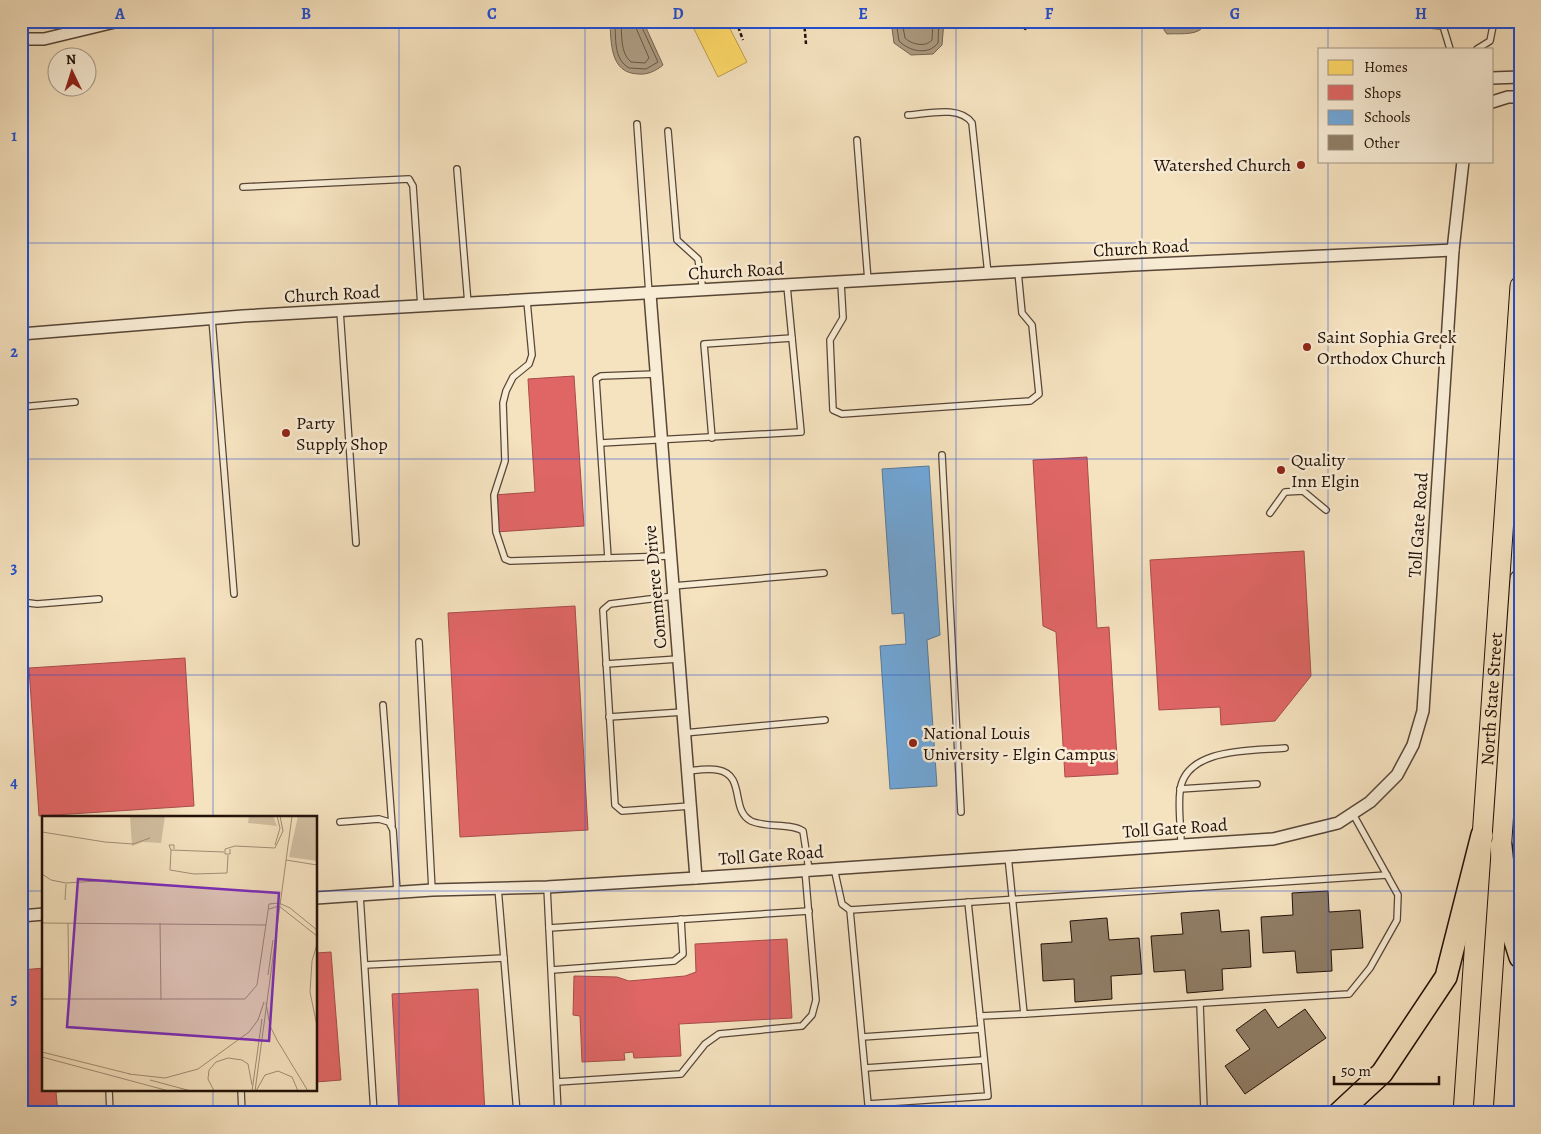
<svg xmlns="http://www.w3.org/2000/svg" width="1541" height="1134" font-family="Alegreya,serif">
	<rect width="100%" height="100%" fill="#f5e2bf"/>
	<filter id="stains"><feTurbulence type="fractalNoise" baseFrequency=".004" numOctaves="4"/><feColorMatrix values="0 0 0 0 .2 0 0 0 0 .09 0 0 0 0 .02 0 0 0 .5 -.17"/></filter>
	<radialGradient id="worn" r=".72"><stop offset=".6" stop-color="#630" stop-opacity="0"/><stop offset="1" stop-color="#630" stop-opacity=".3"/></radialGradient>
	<g fill="#ad9b81" stroke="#756451">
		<path d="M610 21H643L663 65C656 71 647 75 638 74 610 73 611 43 610 21Z"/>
		<polygon points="891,21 944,21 942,45 933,54 911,55 894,43"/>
		<path d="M1164 21H1206C1202 37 1181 33 1167 34L1164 30Z"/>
	</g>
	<polygon fill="#ffd966" stroke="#bd9d4a" points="690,21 726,21 747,62 718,77"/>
	<g fill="#e06666" stroke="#a74c4a">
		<polygon points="574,376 584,526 496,532 494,495 535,492 528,379"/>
		<polygon points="1087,457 1097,628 1109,627 1118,774 1065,777 1056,632 1043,626 1033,460"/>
		<polygon points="1304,551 1311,676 1275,721 1221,725 1220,707 1159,710 1150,560"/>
		<polygon points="575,606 588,830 460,837 448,613"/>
		<polygon points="185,658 194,806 39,816 29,668"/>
		<polygon points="787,939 792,1018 679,1024 681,1056 634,1058 633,1052 624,1053 625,1060 582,1062 580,1016 573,1015 574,976 617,977 629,981 685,976 696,972 695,944"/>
		<polygon points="331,952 341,1080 316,1082 316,953"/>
		<polygon points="44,968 44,1090 81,1090 56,1092 58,1113 21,1113 21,970"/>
		<polygon points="478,989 485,1113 399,1113 392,994"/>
	</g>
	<polygon fill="#6fa8dc" stroke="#587b9c" points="929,466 940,635 927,640 937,786 890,789 880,646 906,644 904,613 892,614 882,469"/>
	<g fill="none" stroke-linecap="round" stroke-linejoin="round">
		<g stroke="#685644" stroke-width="1">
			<path d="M615 21C616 37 613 59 629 68L646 69 658 62 639 21"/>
			<path d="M621 21C622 35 620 53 631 62L645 63 649 58 633 21"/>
			<path d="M896 21 899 41C909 51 928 56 938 43L939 21"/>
			<path d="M902 21 905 38C911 44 925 48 932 40L933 21"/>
		</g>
	</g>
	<g fill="#907e67" stroke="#221108">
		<polygon points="1328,891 1329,912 1360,910 1363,948 1331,950 1332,971 1297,973 1295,951 1263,953 1261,917 1293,915 1292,893"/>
		<polygon points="1219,910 1221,932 1249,930 1251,967 1222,969 1223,990 1187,993 1185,970 1154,972 1151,936 1183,934 1181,913"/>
		<polygon points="1107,918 1109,940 1139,938 1142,974 1111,976 1112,999 1075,1002 1074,979 1043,981 1041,944 1072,942 1070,921"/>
		<polygon points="1265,1009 1278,1028 1305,1009 1326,1038 1245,1094 1225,1066 1250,1049 1236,1030"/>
	</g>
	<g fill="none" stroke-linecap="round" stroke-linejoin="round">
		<g stroke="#574536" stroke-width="8">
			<g id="service">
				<polyline points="1386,21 1443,26 1450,49"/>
				<polyline points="1477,49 1490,41 1494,21"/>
				<path d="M908 115C927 114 960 105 972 123L988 274"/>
				<polyline points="637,124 649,294"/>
				<polyline points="668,131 677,240 698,259 703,291"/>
				<polyline points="857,140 868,281"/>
				<polyline points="457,169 468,304"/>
				<polyline points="243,187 409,179 413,186 421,307"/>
				<polyline points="841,283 843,318 830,340 833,410 842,414 1030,401 1039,394 1032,325 1022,313 1018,272"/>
				<polyline points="527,301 532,355 529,364 513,377 506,391 503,403 505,461 494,495 496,532 505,559 510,561 670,556"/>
				<polyline points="340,311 356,543"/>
				<polyline points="212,319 234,594"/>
				<polyline points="21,407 75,402"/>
				<polyline points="712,438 704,344 792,338"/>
				<polyline points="601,443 801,432 787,286"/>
				<polyline points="942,455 961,812"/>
				<polyline points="1270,513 1285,492 1303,491 1326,510"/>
				<polyline points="608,558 596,379 601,376 656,374"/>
				<polyline points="673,586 824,573"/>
				<polyline points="674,596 610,604 603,610 615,805 622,811 690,806"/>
				<polyline points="21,602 37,604 99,599"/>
				<polyline points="419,642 432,890"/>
				<polyline points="606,664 678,659"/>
				<polyline points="383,705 392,825"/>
				<polyline points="609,717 683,712"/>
				<polyline points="684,733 825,720"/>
				<path d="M687 771C697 770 709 768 718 770 746 775 730 810 751 821 766 828 791 823 803 831L809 870"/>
				<polyline points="1180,789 1257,784"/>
				<polyline points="340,822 379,819 389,822 393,830 397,892"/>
				<path d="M1181 845C1181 827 1178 808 1180 791 1185 747 1253 751 1285 748"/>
				<polyline points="1008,856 1024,1014 1349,994 1370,968 1397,920 1398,895 1353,814"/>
				<polyline points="834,868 842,904 850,910 1387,875"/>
				<polyline points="547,887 558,1113"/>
				<polyline points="498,888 517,1113"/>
				<polyline points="360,895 374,1113"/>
				<polyline points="968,902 980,1016"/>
				<polyline points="850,910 868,1104 988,1096 980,1016 1024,1014"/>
				<polyline points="549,928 809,911"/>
				<polyline points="365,965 504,958"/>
				<polyline points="552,970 674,961 683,954 681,919"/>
				<polyline points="862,1037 981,1029"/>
				<polyline points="865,1068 984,1060"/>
				<polyline points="557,1082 681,1074 705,1044 719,1034 802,1026 812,1015 816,1000 805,870"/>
				<polyline points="109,1090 110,1113"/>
				<polyline points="241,1090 242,1113"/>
				<polyline points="1198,1113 1204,1109 1200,1004"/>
			</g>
		</g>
		<g stroke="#574536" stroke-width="14">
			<g id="minor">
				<polyline points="21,39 44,39 119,21"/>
				<polyline points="1492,78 1520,77"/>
				<polyline points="1492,102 1508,97 1520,97"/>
				<polyline points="650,294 696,878"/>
				<polyline points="21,334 243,316 1133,265 1453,250"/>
				<polyline points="316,898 432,890 547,887 696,878 1273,839 1338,823 1370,802 1397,775 1413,745 1423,711 1453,250 1463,161"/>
				<polyline points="21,916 44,914"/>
			</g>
		</g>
		<g stroke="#221108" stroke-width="21">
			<g id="primary">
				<path id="s1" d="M1463 1113 1520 286"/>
				<polyline points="1483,1113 1520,579"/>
			</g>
		</g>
		<g stroke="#221108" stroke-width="24">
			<g id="motorway">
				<polyline points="1501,846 1509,922 1520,957"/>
				<polyline points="1339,1113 1382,1073 1446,977 1482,835"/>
			</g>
		</g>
		<g stroke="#221108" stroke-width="2.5" stroke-dasharray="4 2.5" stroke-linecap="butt">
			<polyline points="736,21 743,40"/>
			<polyline points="804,21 806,44"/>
			<polyline points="1025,30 1027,21"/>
		</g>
		<use href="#service" stroke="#f8ecd5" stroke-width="5.5"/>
		<use href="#minor" stroke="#f8ecd5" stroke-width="11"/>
		<use href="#primary" stroke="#f5e2bf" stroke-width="19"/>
		<use href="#motorway" stroke="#f5e2bf" stroke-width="21"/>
	</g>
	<path fill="none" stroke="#1d4ed8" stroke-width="1" stroke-opacity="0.55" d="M213 21V818M399 21V1113M585 21V1113M770 21V1113M956 21V1113M1142 21V1113M1328 21V49M1328 161V1113M21 243H1520M21 459H1520M21 675H1520M21 891H44M316 891H1520M213 1090V1113"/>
	<g fill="#8f2418" stroke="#f8ecd5" stroke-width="2">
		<circle cx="1301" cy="165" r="5"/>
		<circle cx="1307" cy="347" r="5"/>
		<circle cx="286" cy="433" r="5"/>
		<circle cx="1281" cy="470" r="5"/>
		<circle cx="913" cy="743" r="5"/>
	</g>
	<g text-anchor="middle" stroke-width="5" stroke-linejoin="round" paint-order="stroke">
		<g font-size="18" fill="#221108" stroke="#f8ecd5" text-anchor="start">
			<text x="1291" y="171" text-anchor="end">Watershed Church</text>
			<text x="1317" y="343">Saint Sophia Greek<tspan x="1317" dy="21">Orthodox Church</tspan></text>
			<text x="296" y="429">Party<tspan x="296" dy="21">Supply Shop</tspan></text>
			<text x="1291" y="466">Quality<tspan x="1291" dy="21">Inn Elgin</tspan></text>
			<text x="923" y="739">National Louis<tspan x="923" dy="21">University - Elgin Campus</tspan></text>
		</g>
		<g font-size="18" fill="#221108" stroke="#f8ecd5">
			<text transform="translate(1141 248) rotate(-3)" y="6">Church Road</text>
			<text transform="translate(736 271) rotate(-3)" y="6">Church Road</text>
			<text transform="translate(332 294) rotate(-3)" y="6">Church Road</text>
			<text transform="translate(1418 525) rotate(-86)" y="6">Toll Gate Road</text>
			<text transform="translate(655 587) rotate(-95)" y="6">Commerce Drive</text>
			<text dy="6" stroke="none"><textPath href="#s1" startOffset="415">North State Street</textPath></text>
			<text transform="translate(1175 828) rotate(-4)" y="6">Toll Gate Road</text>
			<text transform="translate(771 855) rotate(-4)" y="6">Toll Gate Road</text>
		</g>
	</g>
	<g transform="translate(42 816)">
		<rect width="275" height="275" fill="#f5e2bf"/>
		<path d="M88 0H123L119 27 101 26 90 30ZM207 0H231L235 10 206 7ZM256 0H275V45L247 41Z" fill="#d1bea0"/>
		<path fill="none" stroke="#a18e76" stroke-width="1" d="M0 16 63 26 91 28 108 22M233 29 238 12 235 0M132 33V29H127L129 34 182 36M188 33V38H183V33L193 30 233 32 241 15 238 0M129 34 128 54 152 58 185 57 186 39M244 44 275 49M0 58 9 64 24 67 70 64M23 84 24 68M227 93 237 90 275 120M0 107 224 109M26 107 27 183M118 107 119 184M275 128 270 145 268 176 275 210M226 159 231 124M0 183H203L215 169 227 88 237 87 248 92 275 114M224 187 228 210 235 224 266 275M0 236 88 258M0 241 127 275M87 258 123 262 156 253 207 216 216 204 222 186M108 264 149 275M172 275 166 263 167 254 174 246 186 242 200 244 206 248 210 269M210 275 220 203M213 275 250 0M214 275 223 259 236 255 250 261 256 275"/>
		<path fill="#7b2cbf" fill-opacity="0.15" stroke="#7b2cbf" stroke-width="2.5" d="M36 63 237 77 227 225 25 211Z"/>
		<rect width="275" height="275" fill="none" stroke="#221108" stroke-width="2.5"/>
	</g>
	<rect width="1541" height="1134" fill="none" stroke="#f5e2bf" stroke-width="55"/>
	<rect x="1318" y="48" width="175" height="115" fill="#f8ecd5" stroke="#a29483"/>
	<rect x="1328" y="60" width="25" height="15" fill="#ffd966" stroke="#a29483"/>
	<text x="1364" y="72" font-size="15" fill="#221108">Homes</text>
	<rect x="1328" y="85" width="25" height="15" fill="#e06666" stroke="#a29483"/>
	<text x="1364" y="98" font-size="15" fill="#221108">Shops</text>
	<rect x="1328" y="110" width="25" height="15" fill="#6fa8dc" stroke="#a29483"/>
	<text x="1364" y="122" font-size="15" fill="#221108">Schools</text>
	<rect x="1328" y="135" width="25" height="15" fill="#907e67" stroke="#a29483"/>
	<text x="1364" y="148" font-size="15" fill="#221108">Other</text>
	<g transform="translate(72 72) rotate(356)"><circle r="24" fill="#f8ecd5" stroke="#a29483"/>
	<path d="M0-4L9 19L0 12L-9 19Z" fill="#8f2418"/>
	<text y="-8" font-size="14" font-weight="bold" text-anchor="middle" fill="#221108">N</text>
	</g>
	<path d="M1334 1076v8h105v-8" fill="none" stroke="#221108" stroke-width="2.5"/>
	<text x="1341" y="1076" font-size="15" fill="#221108" stroke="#f8ecd5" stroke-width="4" paint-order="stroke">50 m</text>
	<rect x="28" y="28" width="1486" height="1078" fill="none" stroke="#1d4ed8" stroke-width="2"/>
	<g font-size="16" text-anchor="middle" font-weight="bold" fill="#1d4ed8">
		<text x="120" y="19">A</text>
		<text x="306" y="19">B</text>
		<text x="492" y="19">C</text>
		<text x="678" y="19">D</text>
		<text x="863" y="19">E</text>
		<text x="1049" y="19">F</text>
		<text x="1235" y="19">G</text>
		<text x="1421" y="19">H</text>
		<text x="14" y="141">1</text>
		<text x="14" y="357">2</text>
		<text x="14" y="573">3</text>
		<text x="14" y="788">4</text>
		<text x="14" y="1004">5</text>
	</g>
	<rect width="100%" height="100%" filter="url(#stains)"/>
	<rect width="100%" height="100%" fill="url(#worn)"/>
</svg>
